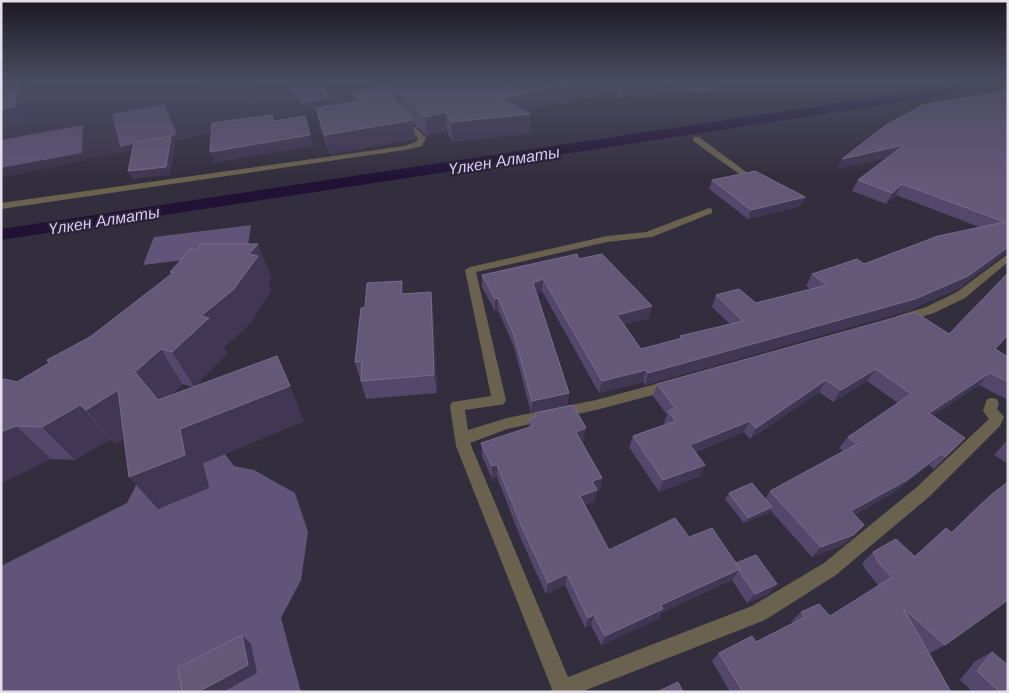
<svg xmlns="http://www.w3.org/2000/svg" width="1009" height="693" font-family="Helvetica,sans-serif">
	<rect width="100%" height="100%" fill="#332e3d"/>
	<polygon fill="#3c344a" points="1,81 436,81 437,85 1,178"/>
	<g fill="#615478">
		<polygon points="318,81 332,98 301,104 288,85"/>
		<path d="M667 81H714L719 86C697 99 688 91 667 81Z"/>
		<polygon points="164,104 177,135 120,147 112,114"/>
		<polygon points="83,125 82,153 1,168 1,140"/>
		<polygon points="251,225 247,252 143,265 154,237"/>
		<polygon points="225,454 234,466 254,470 295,493 308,532 301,580 281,618 301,692 1,692 1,566 127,503 149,460 203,463"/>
	</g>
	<polygon fill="#211235" points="986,81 1008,81 1008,86 1,240 1,229"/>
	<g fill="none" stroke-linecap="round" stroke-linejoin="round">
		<g fill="#6b614f" fill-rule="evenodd">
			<polygon points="403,115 426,138 422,146 405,150 1,209 1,203 404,146 416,142 418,138 399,117"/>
			<polygon points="693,137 699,137 749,174 742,176 693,141"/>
			<polygon points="709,208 712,209 712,213 652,237 607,242 476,272 506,400 504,404 499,405 465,410 468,430 507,418 596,400 671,380 676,381 678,385 676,389 596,410 507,429 470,443 568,677 752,606 824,563 918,486 989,419 983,411 987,399 992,398 997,399 999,403 997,409 1004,417 1000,426 930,496 836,575 765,620 581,692 553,692 456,446 450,406 452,402 491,396 465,270 470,267 607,236 646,232"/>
			<polygon points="1008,254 1008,262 965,298 934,313 905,322 901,323 895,319 897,316 926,307 957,292"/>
		</g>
	</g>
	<g fill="#55476b" fill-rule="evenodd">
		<polygon points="399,81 670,81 669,87 621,98 594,83 593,96 526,111 530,133 452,142 447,131 427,136 413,123 415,139 330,154 320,127 316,108 354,102 352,92"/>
		<polygon points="1008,91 1008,253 1007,252 959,288 907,311 645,385 643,382 599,393 542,291 537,293 569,393 567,405 531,413 514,347 498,310 495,311 482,287 482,275 579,259 649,318 624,324 641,349 680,339 680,336 730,324 712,307 716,295 756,303 810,289 806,286 812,274 864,264 979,227 896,195 886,204 852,191 858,180 887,158 837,169"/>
		<polygon points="712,180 805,197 801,206 748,219 709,189"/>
		<path d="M258 244 271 278 268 282 271 290 250 324 224 347 227 353 194 387 304 421 203 463 209 488 158 509 124 438 115 444 110 439 75 460 51 459 1 483 17 382 49 363 90 337 171 275 170 272 196 250ZM182 384 194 387 171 395Z"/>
		<polygon points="431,292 433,310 437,393 366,399 355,362 365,307 404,294"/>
		<polygon points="949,334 995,349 1008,357 1008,400 979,385 932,416 965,438 934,469 929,465 896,491 854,515 864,525 854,536 843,545 812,557 770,510 768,513 744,523 725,499 729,493 765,499 770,491 843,451 839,448 848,437 898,403 867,381 833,402 819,392 750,439 744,432 696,452 700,476 659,492 629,447 633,436 665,424 664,423 667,415 653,396 657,384"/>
		<polygon points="535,413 584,441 582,442 602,478 600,490 597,491 594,502 585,505 609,550 689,537 736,563 769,594 747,603 732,580 661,613 658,619 601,645 591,625 585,628 565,585 546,594 521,539 497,477 492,479 482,456 481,443 529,428 529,419 535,418"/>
		<polygon points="1008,439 1008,464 994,455"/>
		<polygon points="992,494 945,645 930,653 928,650 951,692 730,692 712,661 719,653 756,642 793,623 792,621 801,612 830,616 879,586 867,572 862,563 873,552 914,556 946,528 951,532 979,505"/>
		<polygon points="992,652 1008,692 973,692 960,680 975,661"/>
	</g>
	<g fill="#413653">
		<polygon points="21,81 35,81 24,124 1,128 1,109"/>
		<polygon points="214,81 251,81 254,88 201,95 197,83"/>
		<polygon points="582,81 595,81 593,96 502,117 531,114 530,133 452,142 451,122 501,98"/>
		<polygon points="623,81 670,81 669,87 621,98"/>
		<polygon points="400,93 402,111 394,98 395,95"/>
		<polygon points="446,112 447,131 427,136 425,117"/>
		<polygon points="413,120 415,139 330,154 325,135"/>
		<polygon points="310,135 313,146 214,163 210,152"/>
		<polygon points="171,136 175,144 170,175 132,179 128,171"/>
		<polygon points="904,145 898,156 837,169 842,159"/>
		<polygon points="902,184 896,195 886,204 892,193"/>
		<polygon points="805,197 801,206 748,219 751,210"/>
		<polygon points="258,244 271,278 268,282 271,290 250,324 224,347 227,353 194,387 172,352 249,254"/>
		<polygon points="1008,247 1008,251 1007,252 959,288 907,311 645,385 648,373"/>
		<polygon points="1008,262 1008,267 1003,269"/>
		<polygon points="543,279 542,291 533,295 533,283"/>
		<polygon points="402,281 405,299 401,294"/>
		<polygon points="431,292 433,310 437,393 434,375"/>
		<polygon points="498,298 498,310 495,311 495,299"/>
		<polygon points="652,306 649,318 615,327 617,315"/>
		<polygon points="161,349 182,384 159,407 135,372"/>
		<polygon points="876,369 867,381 833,402 841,390"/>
		<polygon points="646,370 643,382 599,393 602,381"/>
		<polygon points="990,373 979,385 918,425 929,413"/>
		<polygon points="826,380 819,392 750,439 756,428"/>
		<polygon points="290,386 304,421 203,463 209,488 158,509 129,477 180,429"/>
		<polygon points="118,390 144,424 115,444 86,410"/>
		<polygon points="569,393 567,405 531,413 532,401"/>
		<polygon points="80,405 110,439 75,460 42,427"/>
		<polygon points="750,421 744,432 685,456 690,445"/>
		<polygon points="16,426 51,459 1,483 1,432"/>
		<polygon points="586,428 584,441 574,444 576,432"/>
		<polygon points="941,454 929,465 896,491 841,522 851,511"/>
		<polygon points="497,465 497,477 492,479 492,466"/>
		<polygon points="705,465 700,476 659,492 663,480"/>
		<polygon points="602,478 600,490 597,491 594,502 577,508 580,496 592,481"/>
		<polygon points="772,507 768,513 744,523 748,518"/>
		<polygon points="864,525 854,536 843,545 812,557 821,547"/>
		<polygon points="740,569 732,580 661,613 658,619 601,645 605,636 661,605"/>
		<polygon points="567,574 565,585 546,594 548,583"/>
		<polygon points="777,584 769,594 747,603 755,594"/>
		<polygon points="594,615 591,625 585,628 588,618"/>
		<polygon points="242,635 251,644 257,673 223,692 198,692"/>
	</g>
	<g fill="#645778" stroke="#786c8a">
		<polygon points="1,81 21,81 14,107 1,109"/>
		<polygon points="196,81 214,81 197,83"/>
		<polygon points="399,81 582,81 501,98 531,114 451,122 446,112 425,117 400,93 395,95 394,98 413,120 325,135 316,108 363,101 352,92"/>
		<polygon points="1008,91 1008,247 968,276 915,299 648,373 646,370 602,381 543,279 533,283 569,393 532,401 514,335 498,298 495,299 482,275 577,254 579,259 602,254 652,306 617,315 641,349 682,338 680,336 743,321 716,295 739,289 756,303 827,285 812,274 857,259 864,264 938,236 1005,222 902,184 892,193 858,180 904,145 842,159 886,125 923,105"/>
		<polygon points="272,115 273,121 305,116 310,135 210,152 212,123"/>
		<polygon points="171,136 166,167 128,171 134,143"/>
		<polygon points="755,171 805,197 751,210 712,180"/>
		<polygon points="202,244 258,244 249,254 258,256 234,289 201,316 209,318 172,352 161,349 135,372 158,400 277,356 290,386 180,429 185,455 129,477 118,390 86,410 80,405 42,427 16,426 1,432 1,380 4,379 17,382 49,363 47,360 90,337 174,272 170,272 191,249 196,250"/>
		<polygon points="1008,273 1008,335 995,349 1008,357 1008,382 990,373 929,413 965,438 945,457 941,454 907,480 851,511 864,525 853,535 821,547 770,491 857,444 848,437 911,394 876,369 841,390 826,380 756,428 750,421 690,445 705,465 663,480 633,436 676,421 668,411 675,408 657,384 915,312 949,334"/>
		<polygon points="402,281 401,294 431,292 434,375 361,381 362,361 355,362 361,308 365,307 367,283"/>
		<polygon points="573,405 586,428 576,432 602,478 592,481 597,490 580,496 609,550 675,518 689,537 712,528 740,569 661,605 663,609 605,636 594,615 588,618 567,574 548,583 522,527 497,465 492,466 481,443 533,426 529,419 536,417 535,413"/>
		<polygon points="1008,482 1008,600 945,645 903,608 951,692 743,692 719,653 752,636 756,642 805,617 801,612 819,604 830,616 892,577 878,562 873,552 896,539 915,557 946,528 952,533 992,494"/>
		<polygon points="752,483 772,507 748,518 729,493"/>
		<polygon points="756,555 777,584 755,594 739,571 740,569 736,563"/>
		<polygon points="242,635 248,665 198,692 182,692 178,668"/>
		<polygon points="992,652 1008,665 1008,692 1000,692 977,671"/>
		<polygon points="678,682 683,692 657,692"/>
	</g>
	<linearGradient id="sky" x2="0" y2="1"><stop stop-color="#1c1922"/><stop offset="0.46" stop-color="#4a4c62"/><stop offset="1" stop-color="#4a4c62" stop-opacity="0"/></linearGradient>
	<rect width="1009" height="178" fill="url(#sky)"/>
	<g text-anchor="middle" stroke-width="4.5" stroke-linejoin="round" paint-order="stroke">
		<g font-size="16" font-style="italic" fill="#dac7fd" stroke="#292433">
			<text transform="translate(504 160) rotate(-9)" y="6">Үлкен Алматы</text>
			<text transform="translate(104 220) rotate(-9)" y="6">Үлкен Алматы</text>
		</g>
	</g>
	<rect width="1009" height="693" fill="none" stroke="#e3e0ea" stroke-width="5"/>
</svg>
